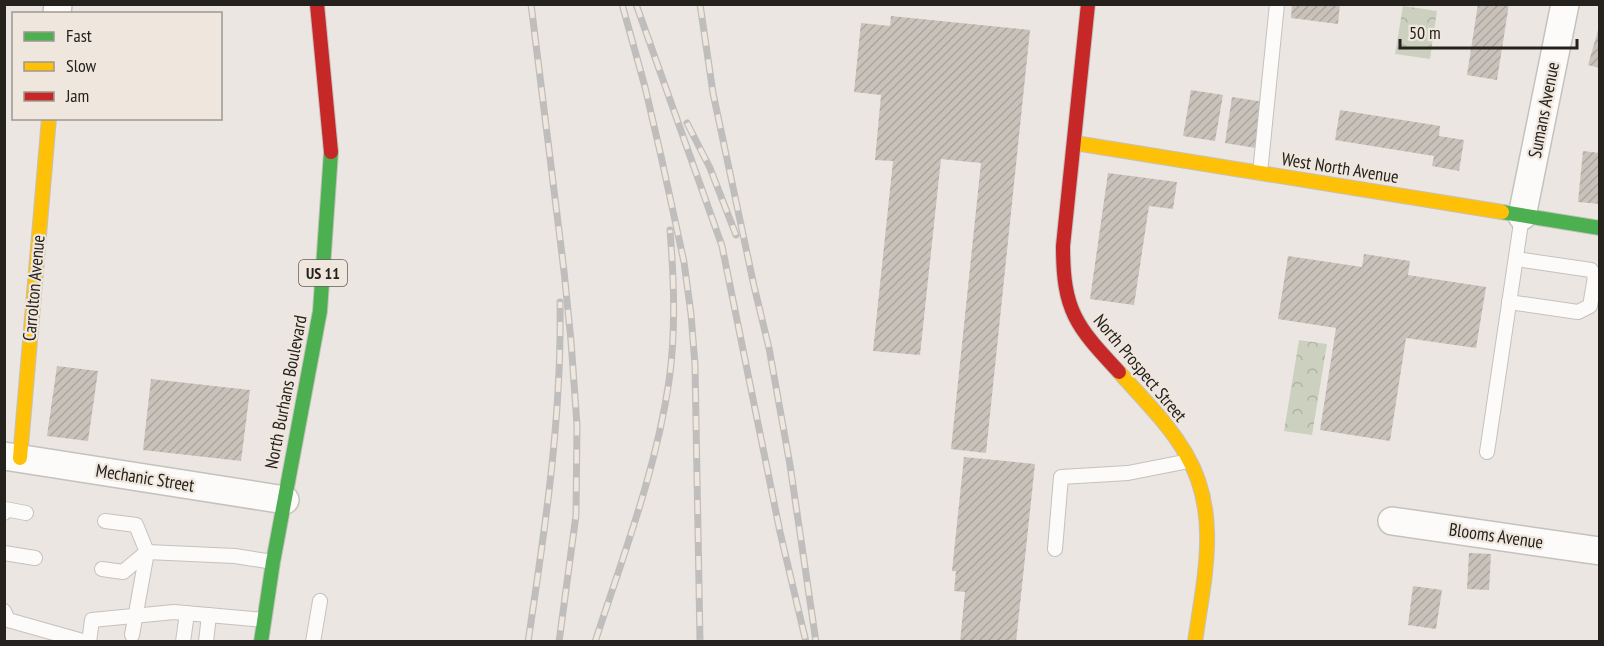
<svg xmlns="http://www.w3.org/2000/svg" width="1604" height="646" font-family="'PT Sans Narrow',sans-serif">
	<defs>
		<pattern id="park-crowns" width="20" height="18" patternUnits="userSpaceOnUse" patternTransform="scale(1.5)"><rect width="20" height="18" fill="#ccd1bf"/><path d="M2 6a3 3 0 1 1 6 0M12 15a3 3 0 1 1 6 0" fill="none" stroke="#afb3a4"/></pattern>
		<pattern id="building-hatch" width="6" height="6" patternUnits="userSpaceOnUse" patternTransform="scale(1.5)"><rect width="6" height="6" fill="#c8c2ba"/><path d="M-1 1l2-2M0 6l6-6M5 7l2-2" fill="none" stroke="#aca69f"/></pattern>
	</defs>
	<rect width="100%" height="100%" fill="#ebe6e1"/>
	<g fill="url(#park-crowns)">
		<polygon points="1403,6 1437,11 1430,59 1395,54"/>
		<polygon points="1299,340 1327,344 1312,435 1284,431"/>
	</g>
	<g fill="url(#building-hatch)">
		<polygon points="1292,4 1340,4 1338,24 1291,18"/>
		<polygon points="1478,4 1509,4 1497,80 1467,75"/>
		<polygon points="891,16 1030,30 986,453 951,449 981,163 941,159 920,355 873,351 893,161 875,160 881,95 854,92 861,23 890,26"/>
		<polygon points="1599,27 1600,27 1600,68 1588,65"/>
		<polygon points="1191,90 1223,95 1215,141 1183,136"/>
		<polygon points="1232,97 1264,102 1256,148 1225,143"/>
		<polygon points="1340,110 1440,126 1439,136 1464,140 1459,171 1432,166 1434,156 1335,140"/>
		<polygon points="1583,151 1600,153 1600,204 1578,202"/>
		<polygon points="1108,173 1177,182 1173,209 1149,206 1134,305 1090,299"/>
		<polygon points="1364,254 1410,261 1408,275 1486,287 1476,348 1406,338 1390,441 1320,430 1336,328 1278,319 1288,256 1362,267"/>
		<polygon points="57,366 98,371 88,441 47,436"/>
		<polygon points="151,379 250,390 241,461 143,450"/>
		<polygon points="964,457 1035,464 1016,642 960,642 965,592 954,591 956,571 952,571"/>
		<polygon points="1469,553 1491,554 1489,590 1467,589"/>
		<polygon points="1413,586 1442,590 1436,629 1408,625"/>
	</g>
	<g fill="none" stroke-linecap="round" stroke-linejoin="round">
		<g stroke="#c5c1bd" stroke-width="16">
			<g id="lane">
				<polyline points="1260,173 1277,4"/>
				<polyline points="1509,302 1578,312 1590,306 1595,277 1591,270 1516,259"/>
				<polyline points="1487,452 1522,216"/>
				<polyline points="4,513 5,509 26,513"/>
				<polyline points="105,521 136,525 147,552 132,635"/>
				<polyline points="1055,549 1061,477 1128,473 1189,461"/>
				<polyline points="4,553 35,558"/>
				<polyline points="102,569 123,572 147,552 235,556 273,562"/>
				<polyline points="4,611 8,620 86,642"/>
				<polyline points="89,642 92,620 174,612 264,620"/>
				<polyline points="183,642 187,613"/>
				<polyline points="206,642 209,615"/>
				<polyline points="313,642 320,601"/>
			</g>
		</g>
		<g stroke="#c5c1bd" stroke-width="30">
			<g id="street">
				<polyline points="57,14 58,4"/>
				<polyline points="1522,216 1565,4"/>
				<polyline points="4,456 285,500"/>
				<polyline points="1392,521 1600,551"/>
			</g>
		</g>
		<g stroke="#c5c1bd" stroke-width="16">
			<g id="fast">
				<polyline points="1502,212 1600,228"/>
				<polyline points="261,642 273,562 320,311 331,152"/>
			</g>
		</g>
		<g stroke="#c5c1bd" stroke-width="16">
			<g id="slow">
				<polyline points="1075,143 1502,212"/>
				<path d="M1119 372C1142 398 1168 423 1186 454 1221 513 1204 578 1195 642"/>
				<polyline points="20,458 49,118"/>
			</g>
		</g>
		<g stroke="#c5c1bd" stroke-width="16">
			<g id="jam">
				<polyline points="317,4 331,152"/>
				<path d="M1088 4 1063 246C1063 311 1076 326 1119 372"/>
			</g>
		</g>
		<use href="#lane" stroke="#fcfbfa" stroke-width="14"/>
		<use href="#street" stroke="#fcfbfa" stroke-width="27"/>
		<use href="#fast" stroke="#4caf50" stroke-width="14"/>
		<use href="#slow" stroke="#ffc107" stroke-width="14"/>
		<use href="#jam" stroke="#c62828" stroke-width="14"/>
		<g stroke="#c0bebc" stroke-width="7">
			<g id="rail">
				<polyline points="531,4 564,271 571,341 577,425 576,515 559,642"/>
				<polyline points="622,4 645,87 661,156 684,262 691,314 695,365 700,642"/>
				<polyline points="636,4 722,246 780,532 806,642"/>
				<polyline points="700,4 713,93 754,286 769,348 790,465 816,642"/>
				<polyline points="687,123 710,168 736,235"/>
				<path d="M528 642C545 529 562 417 560 302"/>
				<path d="M595 642C623 556 656 471 669 381 676 331 674 281 670 230"/>
			</g>
		</g>
		<use href="#rail" stroke="#efe6dd" stroke-width="4.5" stroke-dasharray="14" stroke-linecap="butt"/>
	</g>
	<g text-anchor="middle" stroke-width="4.5" stroke-linejoin="round" paint-order="stroke">
		<rect fill="#efe6dd" stroke="#625d57" stroke-width="1.5" x="299" y="260" width="48" height="26" rx="4.5"/>
		<g font-size="16" font-weight="bold" fill="#25221e">
			<text x="323" y="279">US 11</text>
		</g>
		<g font-size="18" fill="#25221e" stroke="#efe6dd">
			<text transform="translate(1544 110) rotate(-79)" y="6">Sumans Avenue</text>
			<text transform="translate(1340 168) rotate(9)" y="6">West North Avenue</text>
			<text transform="translate(34 288) rotate(-85)" y="6">Carrolton Avenue</text>
			<text transform="translate(1140 368) rotate(50)" y="6">North Prospect Street</text>
			<text transform="translate(286 392) rotate(-79)" y="6">North Burhans Boulevard</text>
			<text transform="translate(145 478) rotate(9)" y="6">Mechanic Street</text>
			<text transform="translate(1496 536) rotate(8)" y="6">Blooms Avenue</text>
		</g>
	</g>
	<rect width="1604" height="646" fill="none" stroke="#25221e" stroke-width="12"/>
	<rect x="12" y="12" width="210" height="108" fill="#efe6dd" stroke="#9e9891" stroke-width="1.5"/>
	<rect x="24" y="32" width="30" height="9" fill="#4caf50" stroke="#9e9891" stroke-width="1.5"/>
	<text x="66" y="42" font-size="18" fill="#25221e">Fast</text>
	<rect x="24" y="62" width="30" height="9" fill="#ffc107" stroke="#9e9891" stroke-width="1.5"/>
	<text x="66" y="72" font-size="18" fill="#25221e">Slow</text>
	<rect x="24" y="92" width="30" height="9" fill="#c62828" stroke="#9e9891" stroke-width="1.5"/>
	<text x="66" y="102" font-size="18" fill="#25221e">Jam</text>
	<path d="M1400 39v9h177v-9" fill="none" stroke="#25221e" stroke-width="3"/>
	<text x="1409" y="39" font-size="18" fill="#25221e" stroke="#efe6dd" stroke-width="4.5" paint-order="stroke">50 m</text>
</svg>
